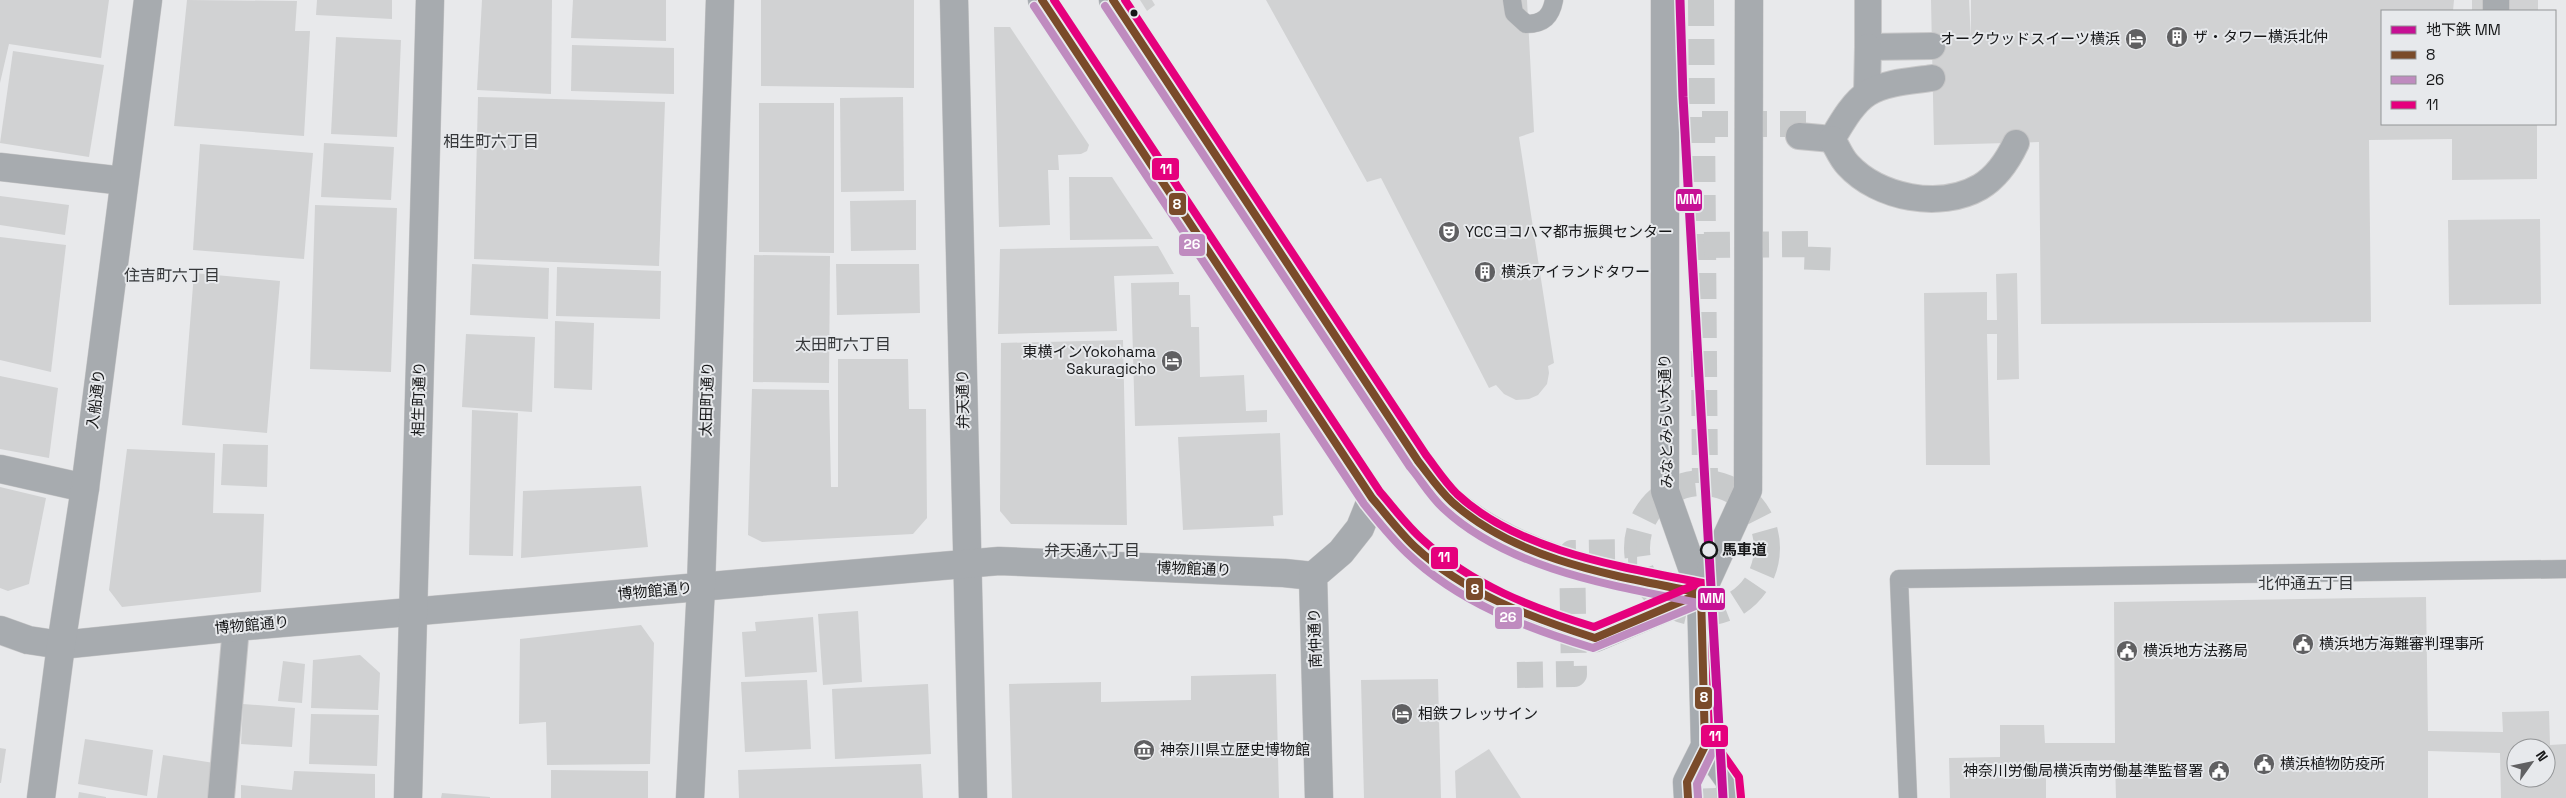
<svg xmlns="http://www.w3.org/2000/svg" width="2566" height="798" font-family="'Space Grotesk','Noto Sans JP',sans-serif">
	<rect width="100%" height="100%" fill="#e8e9eb"/>
	<g fill="#d1d2d3" fill-rule="evenodd">
		<polygon points="0,0 109,0 101,58 9,44 0,83"/>
		<polygon points="187,0 297,1 295,31 310,31 304,136 174,126"/>
		<polygon points="317,0 392,0 392,19 316,15"/>
		<polygon points="482,0 552,0 551,94 477,90"/>
		<polygon points="573,0 666,0 666,41 571,38"/>
		<polygon points="761,0 914,0 914,88 761,86"/>
		<polygon points="1140,0 1152,0 1155,5 1147,11"/>
		<polygon points="1266,0 1527,0 1534,132 1519,137 1554,363 1548,366 1549,373 1547,384 1538,395 1529,399 1516,400 1504,394 1496,385 1489,388 1381,178 1367,182"/>
		<polygon points="1931,0 1969,0 1971,40 1971,0 2454,0 2453,11 2382,11 2382,124 2537,124 2537,179 2452,180 2452,139 2369,140 2371,322 2041,324 2039,142 1934,145"/>
		<rect x="2472" y="0" width="66" height="11"/>
		<polygon points="994,27 1010,27 1089,145 1087,151 1081,154 1058,155 1059,170 1048,170 1050,225 999,227"/>
		<polygon points="336,37 401,40 397,137 331,134"/>
		<polygon points="572,45 674,48 674,94 571,91"/>
		<polygon points="13,51 104,65 89,157 0,143"/>
		<polygon points="478,97 665,102 659,266 474,259"/>
		<polygon points="903,97 904,191 841,192 840,98"/>
		<polygon points="759,103 834,103 834,253 759,252"/>
		<polygon points="324,143 394,147 391,200 321,197"/>
		<polygon points="200,144 313,153 304,259 193,250"/>
		<polygon points="1069,177 1112,177 1153,239 1070,240"/>
		<polygon points="0,196 69,205 65,235 0,225"/>
		<polygon points="916,200 916,250 851,251 850,201"/>
		<polygon points="315,205 397,208 391,372 310,369"/>
		<polygon points="2540,219 2541,304 2449,305 2448,220"/>
		<polygon points="0,237 66,245 51,372 0,360"/>
		<polygon points="1158,246 1174,274 1114,276 1117,331 998,334 1000,249"/>
		<polygon points="754,255 830,256 829,383 753,382"/>
		<polygon points="472,264 549,268 548,319 470,315"/>
		<polygon points="836,264 919,264 920,313 837,315"/>
		<polygon points="557,267 661,271 660,319 556,316"/>
		<polygon points="194,273 280,281 267,433 182,425"/>
		<polygon points="2017,273 2019,379 1997,380 1997,334 1987,334 1990,465 1926,465 1924,293 1987,292 1987,320 1997,320 1996,274"/>
		<polygon points="1179,282 1179,295 1190,295 1191,327 1199,327 1200,377 1244,375 1246,411 1267,410 1267,422 1135,426 1131,283"/>
		<polygon points="555,321 594,323 592,390 554,388"/>
		<polygon points="466,334 535,337 532,412 462,407"/>
		<polygon points="1123,340 1127,525 1011,524 1000,511 1001,343"/>
		<polygon points="838,359 908,359 909,409 926,409 927,518 913,534 762,542 748,535 752,389 829,390 831,487 838,487"/>
		<polygon points="0,376 58,388 49,458 0,449"/>
		<polygon points="472,410 518,413 513,556 469,555"/>
		<polygon points="1280,433 1283,515 1273,516 1274,526 1183,530 1178,437"/>
		<polygon points="223,444 268,445 267,487 221,485"/>
		<polygon points="127,449 215,453 213,513 264,514 261,592 122,607 109,590"/>
		<polygon points="641,486 648,547 521,558 523,491"/>
		<polygon points="0,487 46,498 29,584 8,591 0,588"/>
		<path d="M2426 597 2428 731 2503 732 2502 712 2549 711 2550 745 2566 744V798H2501L2500 753 2428 751V798H2116L2115 760 2046 762V798H1950L1949 758 2000 757V725H2044L2045 743H2115L2114 602ZM2516 748H2546V778H2516Z"/>
		<polygon points="858,611 862,682 823,685 818,614"/>
		<polygon points="813,617 817,672 745,677 742,632 756,631 755,622"/>
		<polygon points="641,625 654,643 650,764 547,765 546,722 519,724 520,639"/>
		<polygon points="360,655 380,673 378,710 311,708 313,660"/>
		<polygon points="283,661 305,664 302,703 278,701"/>
		<polygon points="1276,674 1279,798 1012,798 1009,684 1101,682 1101,702 1191,700 1191,676"/>
		<polygon points="1438,679 1441,798 1364,798 1361,680"/>
		<polygon points="807,680 811,749 745,752 741,682"/>
		<polygon points="928,684 931,754 835,759 832,689"/>
		<polygon points="243,704 295,708 292,747 241,744"/>
		<polygon points="311,714 379,715 377,766 309,764"/>
		<polygon points="85,739 153,750 147,796 78,784"/>
		<polygon points="0,748 6,749 1,783 0,783"/>
		<polygon points="1489,749 1521,798 1456,798 1455,771"/>
		<polygon points="163,755 214,763 208,798 157,798"/>
		<polygon points="921,764 923,798 739,798 738,770"/>
		<polygon points="551,770 648,771 648,798 551,798"/>
		<polygon points="294,771 375,774 375,798 241,798 241,785 292,790"/>
		<polygon points="79,792 106,797 106,798 78,798"/>
		<polygon points="442,793 490,797 490,798 441,798"/>
	</g>
	<g fill="none" stroke-linecap="round" stroke-linejoin="round">
		<g stroke="#c8cacb" stroke-width="26" stroke-dasharray="26 13" stroke-linecap="butt">
			<polyline points="1701,0 1705,483"/>
			<polyline points="1702,124 1807,124"/>
			<polyline points="1704,245 1818,244 1817,270"/>
			<circle cx="1702" cy="548" r="65"/>
			<polyline points="1517,675 1574,674 1572,553 1637,552"/>
			<polyline points="1714,749 1716,798"/>
		</g>
		<g stroke="#c7c7c8" stroke-width="19">
			<g id="service">
				<path d="M1512 0 1514 13 1526 24C1544 24 1551 16 1554 0"/>
				<polyline points="1908,798 1899,579 2566,569"/>
			</g>
		</g>
		<g stroke="#c7c7c8" stroke-width="28">
			<g id="pedestrian">
				<polyline points="1868,0 1868,47 1932,46"/>
				<polyline points="2496,0 2496,11"/>
				<polyline points="1867,93 1868,47"/>
				<path d="M1799 136 1832 139C1841 124 1853 102 1868 93 1886 82 1912 81 1932 78"/>
				<path d="M1832 139C1837 147 1841 158 1848 165 1878 198 1940 210 1980 187 1997 177 2008 160 2016 143"/>
				<polyline points="221,798 236,627"/>
			</g>
		</g>
		<g stroke="#c7c7c8" stroke-width="29">
			<g id="minor">
				<polyline points="954,0 973,798"/>
				<polyline points="0,167 124,181"/>
				<polyline points="0,469 85,488"/>
				<polyline points="0,630 28,640 61,645 236,627 999,561 1284,573 1313,576"/>
				<polyline points="41,798 61,645 85,488 148,0"/>
				<polyline points="408,798 430,0"/>
				<polyline points="690,798 701,587 720,0"/>
				<polyline points="1319,798 1313,576 1341,552 1360,528 1372,498"/>
			</g>
		</g>
		<g stroke="#c7c7c8" stroke-width="29">
			<g id="tertiary">
				<polyline points="1665,0 1665,491 1701,593"/>
				<polyline points="1701,593 1748,490 1749,0"/>
			</g>
		</g>
		<g stroke="#c7c7c8" stroke-width="29">
			<g id="trunk">
				<path d="M1042 0 1372 498C1386 514 1400 533 1415 547 1466 595 1530 618 1595 638L1701 593"/>
				<path d="M1113 0 1418 461C1430 475 1441 494 1455 505 1526 562 1614 575 1701 593"/>
				<polyline points="1705,746 1730,781 1731,798"/>
				<polyline points="1688,798 1687,782 1705,746 1701,593"/>
			</g>
		</g>
		<use href="#service" stroke="#a7abaf" stroke-width="18"/>
		<use href="#pedestrian" stroke="#a7abaf" stroke-width="26"/>
		<use href="#minor" stroke="#a7abaf" stroke-width="28"/>
		<use href="#tertiary" stroke="#a7abaf" stroke-width="28"/>
		<use href="#trunk" stroke="#a6abb0" stroke-width="28"/>
		<g stroke="#e7e9ec" stroke-width="11">
			<g id="bus-1">
				<path d="M1042 0 1372 498C1386 514 1399 532 1415 547 1466 594 1530 617 1595 638L1701 593"/>
				<path d="M1113 0 1418 461C1429 475 1439 490 1452 502 1519 562 1617 576 1701 593"/>
				<polyline points="1688,798 1687,782 1705,746 1701,593"/>
			</g>
		</g>
		<g stroke="#e7e9ec" stroke-width="11">
			<g id="bus-2">
				<path d="M1034 6 1364 504C1377 520 1391 538 1407 553 1458 602 1526 628 1593 648L1705 602"/>
				<path d="M1105 6 1410 467C1421 480 1430 496 1443 508 1509 570 1615 586 1699 603"/>
				<polyline points="1698,797 1697,784 1715,747 1711,593"/>
			</g>
		</g>
		<g stroke="#e7e9ec" stroke-width="11">
			<g id="bus-3">
				<path d="M1054 0 1380 492C1394 508 1407 526 1423 540 1472 585 1532 608 1594 627L1697 584"/>
				<path d="M1125 0 1426 455C1436 468 1445 482 1457 494 1519 552 1623 567 1703 583"/>
				<polyline points="1711,593 1715,743 1739,777 1741,797"/>
			</g>
		</g>
		<use href="#bus-1" stroke="#7a4b2a" stroke-width="8"/>
		<use href="#bus-2" stroke="#bf8bbf" stroke-width="8"/>
		<use href="#bus-3" stroke="#e5007d" stroke-width="8"/>
		<g stroke="#e7e9ec" stroke-width="12">
			<polyline id="metro-1" points="1680,0 1683,97 1723,798"/>
		</g>
		<use href="#metro-1" stroke="#c61094" stroke-width="9"/>
	</g>
	<defs>
		<g id="building-disc" transform="scale(1.125)"><circle r="9.5" fill="#606062" stroke="#e7e9ec"/><path d="M-4-6H4V6H1V3H-1V6H-4ZM-2.5-4.3h1.7v1.8h-1.7ZM.8-4.3h1.7v1.8H.8ZM-2.5-1h1.7V.8h-1.7ZM.8-1h1.7V.8H.8Z" fill="#fff"/></g>
		<g id="hotel-disc" transform="scale(1.125)"><circle r="9.5" fill="#606062" stroke="#e7e9ec"/><path d="M-6-4.5h1.5V1H6V5H4.5V3h-9V5H-6ZM-4 0a1.8 1.8 0 1 1 3.6 0ZM.5 0V-2.5h3Q6-2.5 6 0Z" fill="#fff"/></g>
		<g id="theatre-disc" transform="scale(1.125)"><circle r="9.5" fill="#606062" stroke="#e7e9ec"/><path d="M-5-5.5Q0-4 5-5.5V0Q5 5 0 6Q-5 5-5 0ZM-3.3-2.5H-1v1.5H-3.3ZM1-2.5H3.3v1.5H1ZM-2.8 1Q0 5.5 2.8 1Z" fill="#fff"/></g>
		<g id="civic-disc" transform="scale(1.125)"><circle r="9.5" fill="#606062" stroke="#e7e9ec"/><path d="M-.6-6.5H3V-4.5H.6V-3L4-1V1h2V6H-6V1h2V-1L-.6-3ZM-1.2 2.5V6h2.4V2.5Z" fill="#fff"/></g>
		<g id="museum-disc" transform="scale(1.125)"><circle r="9.5" fill="#606062" stroke="#e7e9ec"/><path d="M0-6L6-3V-2H-6V-3ZM-5-1h2V3h-2ZM-1-1h2V3h-2ZM3-1h2V3H3ZM-6 4H6V6H-6Z" fill="#fff"/></g>
	</defs>
	<g fill-rule="evenodd">
		<use href="#building-disc" x="2177" y="37"/>
		<use href="#hotel-disc" x="2136" y="39"/>
		<use href="#theatre-disc" x="1449" y="232"/>
		<use href="#building-disc" x="1485" y="272"/>
		<use href="#hotel-disc" x="1172" y="361"/>
		<use href="#civic-disc" x="2303" y="644"/>
		<use href="#civic-disc" x="2127" y="651"/>
		<use href="#hotel-disc" x="1402" y="714"/>
		<use href="#museum-disc" x="1144" y="750"/>
		<use href="#civic-disc" x="2264" y="764"/>
		<use href="#civic-disc" x="2219" y="771"/>
	</g>
	<circle fill="#161718" stroke="#e7e9ec" stroke-width="2" cx="1134" cy="13" r="4.5"/>
	<circle fill="#e7e9ec" stroke="#161718" stroke-width="2.5" cx="1709" cy="550" r="8"/>
	<g text-anchor="middle" stroke-width="4" stroke-linejoin="round" paint-order="stroke">
		<g font-size="15" fill="#161718" stroke="#e7e9ec" text-anchor="start">
			<text x="2193" y="42">ザ・タワー横浜北仲</text>
			<text x="2120" y="44" text-anchor="end">オークウッドスイーツ横浜</text>
			<text x="1465" y="237">YCCヨコハマ都市振興センター</text>
			<text x="1501" y="277">横浜アイランドタワー</text>
			<text x="1156" y="357" text-anchor="end">東横インYokohama<tspan x="1156" dy="17">Sakuragicho</tspan></text>
			<text x="2319" y="649">横浜地方海難審判理事所</text>
			<text x="2143" y="656">横浜地方法務局</text>
			<text x="1418" y="719">相鉄フレッサイン</text>
			<text x="1160" y="755">神奈川県立歴史博物館</text>
			<text x="2280" y="769">横浜植物防疫所</text>
			<text x="2203" y="776" text-anchor="end">神奈川労働局横浜南労働基準監督署</text>
		</g>
		<g font-size="15" fill="#161718" stroke="#e7e9ec">
			<text transform="translate(96 399) rotate(-83)" y="5">入船通り</text>
			<text transform="translate(419 399) rotate(-89)" y="5">相生町通り</text>
			<text transform="translate(707 399) rotate(-88)" y="5">太田町通り</text>
			<text transform="translate(963 399) rotate(-91)" y="5">弁天通り</text>
			<text transform="translate(1666 421) rotate(-91)" y="5">みなとみらい大通り</text>
			<text transform="translate(1194 569) rotate(2)" y="5">博物館通り</text>
			<text transform="translate(655 591) rotate(-5)" y="5">博物館通り</text>
			<text transform="translate(252 625) rotate(-5)" y="5">博物館通り</text>
			<text transform="translate(1315 638) rotate(-92)" y="5">南仲通り</text>
		</g>
		<g font-size="15" font-weight="bold" fill="#161718" stroke="#e7e9ec" text-anchor="start">
			<text x="1722" y="555">馬車道</text>
		</g>
		<g font-size="16" fill="#353739" stroke="#e7e9ec">
			<text x="491" y="147">相生町六丁目</text>
			<text x="172" y="281">住吉町六丁目</text>
			<text x="843" y="350">太田町六丁目</text>
			<text x="1092" y="556">弁天通六丁目</text>
			<text x="2306" y="589">北仲通五丁目</text>
		</g>
	</g>
	<g stroke="#e7e9ec" stroke-width="2">
		<rect x="1151" y="157" width="29" height="24" rx="5" fill="#e5007d"/>
		<rect x="1675" y="188" width="28" height="24" rx="5" fill="#c61094"/>
		<rect x="1168" y="192" width="19" height="24" rx="5" fill="#7a4b2a"/>
		<rect x="1178" y="233" width="28" height="24" rx="5" fill="#bf8bbf"/>
		<rect x="1430" y="546" width="29" height="24" rx="5" fill="#e5007d"/>
		<rect x="1465" y="577" width="19" height="24" rx="5" fill="#7a4b2a"/>
		<rect x="1697" y="587" width="29" height="24" rx="5" fill="#c61094"/>
		<rect x="1494" y="606" width="29" height="24" rx="5" fill="#bf8bbf"/>
		<rect x="1694" y="686" width="19" height="24" rx="5" fill="#7a4b2a"/>
		<rect x="1700" y="724" width="29" height="24" rx="5" fill="#e5007d"/>
	</g>
	<g font-size="14" text-anchor="middle" font-weight="bold" fill="#fff">
		<text x="1166" y="174">11</text>
		<text x="1689" y="204">MM</text>
		<text x="1177" y="209">8</text>
		<text x="1192" y="249">26</text>
		<text x="1444" y="562">11</text>
		<text x="1475" y="594">8</text>
		<text x="1712" y="603">MM</text>
		<text x="1508" y="622">26</text>
		<text x="1704" y="702">8</text>
		<text x="1715" y="741">11</text>
	</g>
	<rect x="2381" y="10" width="175" height="115" fill="#e7e9ec" stroke="#939597"/>
	<rect x="2391" y="26" width="25" height="8" fill="#c61094" stroke="#939597"/>
	<text x="2426" y="35" font-size="15" fill="#161718">地下鉄 MM</text>
	<rect x="2391" y="51" width="25" height="8" fill="#7a4b2a" stroke="#939597"/>
	<text x="2426" y="60" font-size="15" fill="#161718">8</text>
	<rect x="2391" y="76" width="25" height="8" fill="#bf8bbf" stroke="#939597"/>
	<text x="2426" y="85" font-size="15" fill="#161718">26</text>
	<rect x="2391" y="101" width="25" height="8" fill="#e5007d" stroke="#939597"/>
	<text x="2426" y="110" font-size="15" fill="#161718">11</text>
	<g transform="translate(2531 763) rotate(57)"><circle r="24" fill="#e7e9ec" stroke="#939597"/>
	<path d="M0-4L9 19L0 12L-9 19Z" fill="#606062"/>
	<text y="-8" font-size="14" font-weight="bold" text-anchor="middle" fill="#161718">N</text>
	</g>
</svg>
